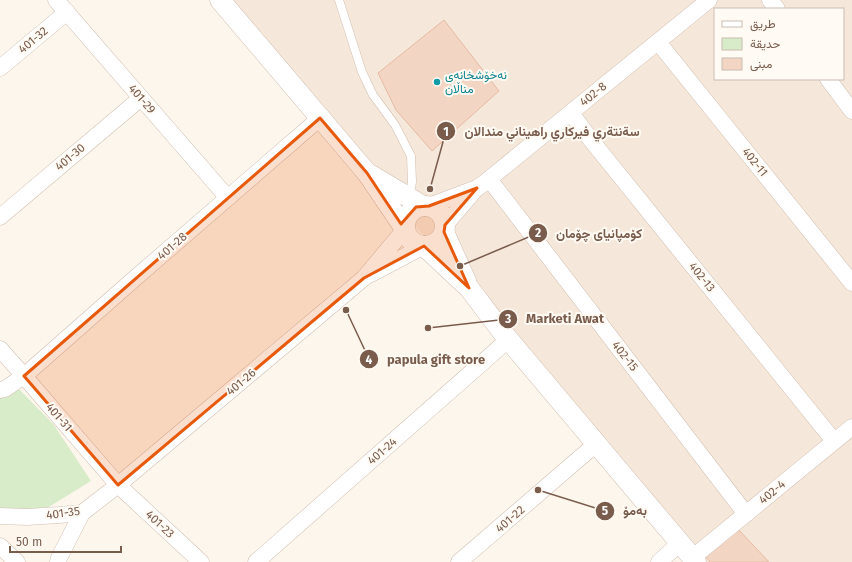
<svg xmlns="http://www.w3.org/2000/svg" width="852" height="562" font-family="'Fira Sans',Vazirmatn,sans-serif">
	<rect width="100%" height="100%" fill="#fdf6ec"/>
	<path fill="#f5e8da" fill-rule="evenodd" d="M222 0H852V562H696L407 216ZM715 9H843V79H715Z"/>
	<polygon fill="#d8ecc9" points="18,388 54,425 91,481 44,510 0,509 0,393"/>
	<g fill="#f3d5c3" stroke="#e6bba3">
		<polygon points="444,20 499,91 432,151 396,110 378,73"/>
		<polygon points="737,528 769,562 710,562 706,557"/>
	</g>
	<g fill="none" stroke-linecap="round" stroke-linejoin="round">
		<g stroke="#d1beb0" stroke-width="9">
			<polyline id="service" points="339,0 362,72 373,95 395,125 411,156 412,182 409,198"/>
		</g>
		<g stroke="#d1beb0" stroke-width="17">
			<g id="minor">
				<polyline points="56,0 228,198"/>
				<polyline points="770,0 777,9"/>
				<polyline points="658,42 852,283"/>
				<polyline points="0,68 67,12"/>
				<polyline points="828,79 852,111"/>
				<polyline points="571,113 591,140 834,441"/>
				<polyline points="489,179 746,514"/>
				<polyline points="429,206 477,188 483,184 709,0"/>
				<polyline points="0,217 141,98"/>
				<polyline points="445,225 476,189"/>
				<polyline points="371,274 424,246"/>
				<polyline points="0,349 24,376 118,485 201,562"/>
				<polyline points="0,390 5,389 24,376 133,280 320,118"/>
				<polyline points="0,516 27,517 59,515 82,513 118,485 364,278 405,229"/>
				<polyline points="0,546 17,562"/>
				<polyline points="692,558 852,427"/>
				<polyline points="58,562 59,558 82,513"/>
				<polyline points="256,562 508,340"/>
				<polyline points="459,562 596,444"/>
				<polyline points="659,562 680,543"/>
			</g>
		</g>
		<g stroke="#d1beb0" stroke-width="21">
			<g id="tertiary">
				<polyline points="220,0 367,173 405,229"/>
				<polyline points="371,175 423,206"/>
				<circle cx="425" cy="226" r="20"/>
				<polyline points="444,232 466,281"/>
				<polyline points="424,246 469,288 503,333 696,562"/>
			</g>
		</g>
		<use href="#service" stroke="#fff" stroke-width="8"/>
		<use href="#minor" stroke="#fff" stroke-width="16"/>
		<use href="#tertiary" stroke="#fff" stroke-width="20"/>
	</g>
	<path fill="#e8590c" fill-opacity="0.2" stroke="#e8590c" stroke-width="3" stroke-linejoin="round" d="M320 118 367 173 401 224 416 207 429 206 477 188 445 225 444 232 469 288 424 246 364 278 118 485 24 376Z"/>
	<circle fill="#0f9aa8" stroke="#fffaf3" stroke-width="1.5" cx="437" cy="82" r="4"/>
	<g text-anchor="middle" stroke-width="4" stroke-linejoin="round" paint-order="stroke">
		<g font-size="12" fill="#7a5c4d" stroke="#fffaf3">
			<text transform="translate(33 40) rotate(-40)" y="4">401-32</text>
			<text transform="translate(593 94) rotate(-39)" y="4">402-8</text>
			<text transform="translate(142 99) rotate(49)" y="4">401-29</text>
			<text transform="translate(70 157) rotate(-40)" y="4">401-30</text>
			<text transform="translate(755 162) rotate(51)" y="4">402-11</text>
			<text transform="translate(172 246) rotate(-41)" y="4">401-28</text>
			<text transform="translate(702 277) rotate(51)" y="4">402-13</text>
			<text transform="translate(625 356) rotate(52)" y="4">402-15</text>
			<text transform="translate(241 382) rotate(-40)" y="4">401-26</text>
			<text transform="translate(59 417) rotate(49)" y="4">401-31</text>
			<text transform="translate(382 451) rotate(-41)" y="4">401-24</text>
			<text transform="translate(772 492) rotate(-40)" y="4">402-4</text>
			<text transform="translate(63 513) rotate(-8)" y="4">401-35</text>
			<text transform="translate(510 519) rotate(-41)" y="4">401-22</text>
			<text transform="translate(160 524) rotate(43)" y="4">401-23</text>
		</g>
		<g font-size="12" fill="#0d838f" stroke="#fffaf3" text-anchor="start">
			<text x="445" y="79">نەخۆشخانەی<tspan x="445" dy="14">مناڵان</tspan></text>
		</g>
	</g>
	<path fill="none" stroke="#7a5c4d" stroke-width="1.5" d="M430 189L446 131M460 266L538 233M428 328L508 319M346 310L369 359M538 490L605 511"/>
	<g fill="#7a5c4d" stroke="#fffaf3" stroke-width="1.5">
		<circle cx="430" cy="189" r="4"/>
		<circle cx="460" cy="266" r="4"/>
		<circle cx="428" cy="328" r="4"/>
		<circle cx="346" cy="310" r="4"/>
		<circle cx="538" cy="490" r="4"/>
		<circle cx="446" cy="131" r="10"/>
		<circle cx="538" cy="233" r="10"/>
		<circle cx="508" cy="319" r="10"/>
		<circle cx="369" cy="359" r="10"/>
		<circle cx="605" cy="511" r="10"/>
	</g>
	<g font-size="12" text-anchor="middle" font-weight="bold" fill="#fff">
		<text x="446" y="136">1</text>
		<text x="538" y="237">2</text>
		<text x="508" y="323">3</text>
		<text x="369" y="364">4</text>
		<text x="605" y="515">5</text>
	</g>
	<g font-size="13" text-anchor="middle" font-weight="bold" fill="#7a5c4d" stroke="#fffaf3" stroke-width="4" stroke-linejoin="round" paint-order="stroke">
		<text x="552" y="136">سةنتةري فيركاري راهيناني مندالان</text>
		<text x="599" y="238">کۆمپانیای چۆمان</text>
		<text x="565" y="323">Marketi Awat</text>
		<text x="436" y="364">papula gift store</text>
		<text x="635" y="515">بەمۆ</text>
	</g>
	<rect x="714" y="8" width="130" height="72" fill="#fffaf3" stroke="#cabbb1"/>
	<rect x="722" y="21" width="20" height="6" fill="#ffffff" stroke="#cabbb1"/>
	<text x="750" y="28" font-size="12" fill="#7a5c4d">طريق</text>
	<rect x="722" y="38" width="20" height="12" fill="#d8ecc9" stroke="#cabbb1"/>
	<text x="750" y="48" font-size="12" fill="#7a5c4d">حديقة</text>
	<rect x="722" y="58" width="20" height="12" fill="#f3d5c3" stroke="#cabbb1"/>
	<text x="750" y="68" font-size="12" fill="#7a5c4d">مبنى</text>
	<path d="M10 546v6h111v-6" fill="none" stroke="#7a5c4d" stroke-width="2"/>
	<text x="16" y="546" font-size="12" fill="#7a5c4d" stroke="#fffaf3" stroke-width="3" paint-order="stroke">50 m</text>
</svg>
